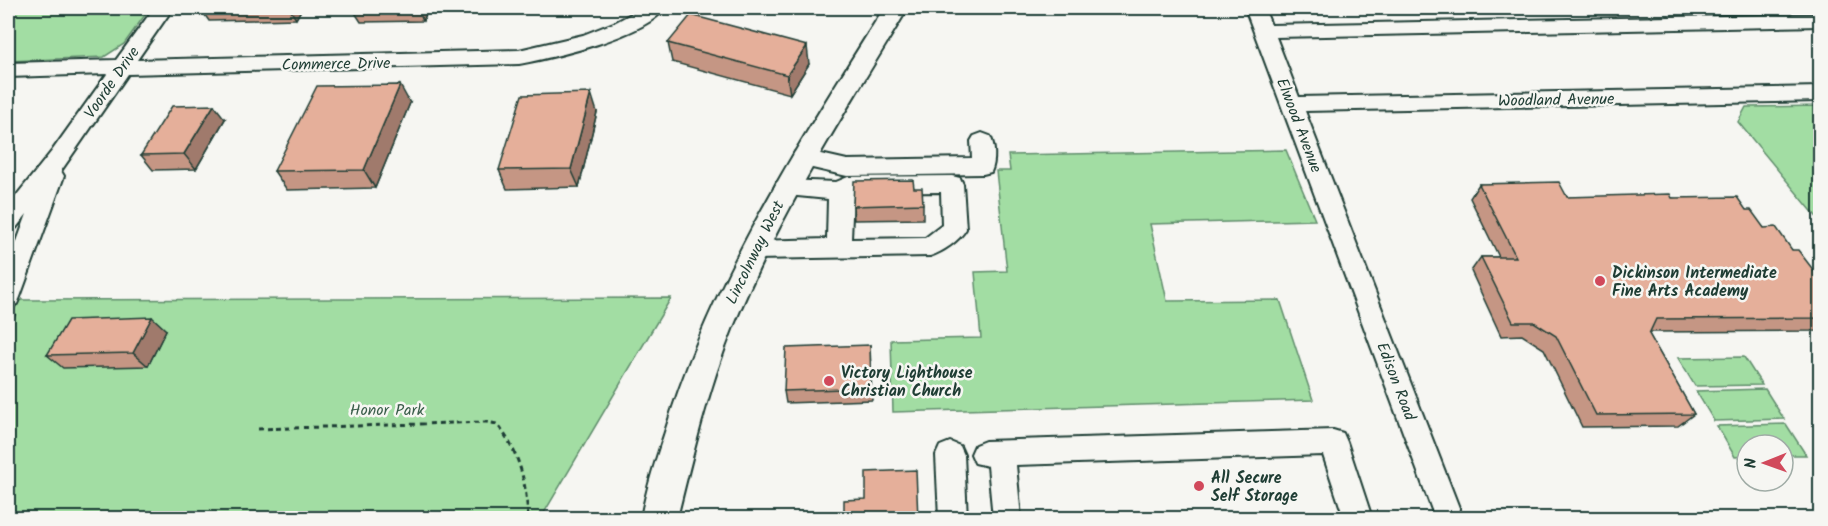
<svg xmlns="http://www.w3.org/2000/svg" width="1828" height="526" font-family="Kalam,sans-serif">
	<rect width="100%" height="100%" fill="#f6f6f2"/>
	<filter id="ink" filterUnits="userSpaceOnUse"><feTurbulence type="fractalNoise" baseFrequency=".0167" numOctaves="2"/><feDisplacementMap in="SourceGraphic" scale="12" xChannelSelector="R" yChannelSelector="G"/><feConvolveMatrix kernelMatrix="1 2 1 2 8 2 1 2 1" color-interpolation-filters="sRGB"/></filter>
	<g filter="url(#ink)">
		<g fill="#a2dda3" stroke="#608d6c" stroke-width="1.5">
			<polygon points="8,8 150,8 124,44 104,57 8,61"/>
			<polygon points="1820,106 1820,221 1738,122 1746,107"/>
			<polygon points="1286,150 1315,220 1150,224 1167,301 1280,300 1313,400 893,412 891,340 981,338 975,272 1007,271 996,171 1010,171 1008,155"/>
			<polygon points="671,298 541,518 8,518 8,319 20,300"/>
			<polygon points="1744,357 1762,385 1695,386 1678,358"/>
			<polygon points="1765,389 1784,419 1714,421 1696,391"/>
			<polygon points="1786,424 1806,455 1783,455 1783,445 1747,445 1747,456 1735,457 1717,426"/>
		</g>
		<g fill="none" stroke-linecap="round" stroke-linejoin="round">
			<g stroke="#1f3d34" stroke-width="4">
				<g id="minor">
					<path d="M154 8H173L137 60 519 50 583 35 616 22 642 8H665C646 36 552 58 519 64L128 74 61 171 64 176 20 297 17 304 8 307V266L27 214 16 228 8 231V206L52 151 107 74 8 77V63L116 60Z"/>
					<polygon points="1245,8 1264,8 1271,25 1820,14 1820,26 1276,37 1299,97 1820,87 1820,101 1305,111 1463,518 1435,518"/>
					<path d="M982 133 990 136C995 145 996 162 991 172L983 174 847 176 795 164 792 158 795 152 803 150 847 160 972 158 971 141 974 136Z"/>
					<path d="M952 176 960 178 963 184 966 229C959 241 943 252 930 256L753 259 745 257 741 250 745 243 753 241 827 239 828 199 777 194 774 188 777 182 785 180 836 182 848 177ZM941 192 942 225 925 238 851 239 853 193Z"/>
					<polygon points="1333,430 1343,433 1347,442 1372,518 1344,518 1323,455 1016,465 1021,518 993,518 988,466 975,463 971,454 975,445 985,441"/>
					<polygon points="950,442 960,446 964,455 967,518 939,518 936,455 940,446"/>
				</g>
			</g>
			<g stroke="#1f3d34" stroke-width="4">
				<path id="major" d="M884 8H908C845 112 779 214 733 327 708 389 693 454 677 518H641C646 491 655 462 664 435 711 279 798 145 884 8Z"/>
			</g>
			<g stroke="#1f3d34" stroke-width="3" stroke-dasharray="5 4" stroke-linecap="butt">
				<polyline points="8,335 15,313"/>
				<path d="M258 429 486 422 497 424C520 453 526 482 528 518"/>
			</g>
			<use href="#minor" fill="#f6f6f2" fill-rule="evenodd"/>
			<use href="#major" fill="#f6f6f2" fill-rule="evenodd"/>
		</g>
		<g fill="#c59684" stroke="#1f3d34" stroke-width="1.5">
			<polygon points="200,8 302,8 296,19 209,21"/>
			<polygon points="352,8 429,8 423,21 361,22"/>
			<polygon points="783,8 812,8 808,13"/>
			<polygon points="668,43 809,64 790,94 672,62"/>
			<polygon points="410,103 375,188 287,190 274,171"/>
			<polygon points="597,112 579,187 507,189 499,170"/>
			<polygon points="225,119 196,169 153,170 141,155"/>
			<polygon points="1479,184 1567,197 1672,198 1746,210 1764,228 1792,250 1821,280 1821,331 1650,332 1649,334 1694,414 1678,426 1582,427 1544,349 1522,335 1501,336 1471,271 1481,257 1499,257 1470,198"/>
			<polygon points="914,188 923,204 923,219 854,220 853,206"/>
			<polygon points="166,330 148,366 63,368 47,355"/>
			<polygon points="870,345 872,400 786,403 784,391"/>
		</g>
		<g fill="#a07a6c" stroke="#1f3d34" stroke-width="1.5">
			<polygon points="289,8 302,8 296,19"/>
			<polygon points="417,8 429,8 423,21"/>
			<polygon points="807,8 812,8 808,13"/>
			<polygon points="807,46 809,64 790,94 787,75"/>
			<polygon points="400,85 410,103 375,188 364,170"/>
			<polygon points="591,93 597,112 579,187 571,169"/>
			<polygon points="214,105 225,119 196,169 184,154"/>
			<polygon points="152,317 166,330 148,366 133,353"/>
		</g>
		<g fill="#e5af9a" stroke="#1f3d34" stroke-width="1.5">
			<polygon points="691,15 807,46 787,75 668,43"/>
			<polygon points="400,85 364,170 274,171 317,86"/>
			<polygon points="591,93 571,169 499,170 522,95"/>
			<polygon points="214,105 184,154 141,155 172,106"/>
			<polygon points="913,180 914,188 922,188 923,204 853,206 854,181"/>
			<polygon points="1559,182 1567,197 1670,194 1672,198 1737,197 1746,210 1751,210 1764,228 1776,227 1792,250 1798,250 1821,280 1821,318 1656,319 1649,334 1694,414 1596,415 1556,336 1534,322 1513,322 1481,257 1516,257 1479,184"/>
			<polygon points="152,317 133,353 47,355 68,320"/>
			<polygon points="870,345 871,388 784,391 786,348"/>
			<polygon points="916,470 918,519 844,519 844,500 866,499 866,472"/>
		</g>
	</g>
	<g fill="#d1495b" stroke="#f6f6f2" stroke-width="2">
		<circle cx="1600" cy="281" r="6"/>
		<circle cx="829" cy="381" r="6"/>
		<circle cx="1199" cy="486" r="6"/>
	</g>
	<g text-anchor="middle" stroke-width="5" stroke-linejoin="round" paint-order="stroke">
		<g font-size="16" fill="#1f3d34" stroke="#f6f6f2">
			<text transform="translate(336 63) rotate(-1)" y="6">Commerce Drive</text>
			<text transform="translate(111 82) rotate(-55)" y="6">Voorde Drive</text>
			<text transform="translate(1556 99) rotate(-1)" y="6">Woodland Avenue</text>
			<text transform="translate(1300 125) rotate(69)" y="6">Elwood Avenue</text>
			<text transform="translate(754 252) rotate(-64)" y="6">Lincolnway West</text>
			<text transform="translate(1397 381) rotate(69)" y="6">Edison Road</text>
		</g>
		<g font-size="16" font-weight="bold" fill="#1f3d34" stroke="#f6f6f2" text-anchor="start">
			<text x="1612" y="278">Dickinson Intermediate<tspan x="1612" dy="18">Fine Arts Academy</tspan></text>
			<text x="841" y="378">Victory Lighthouse<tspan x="841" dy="18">Christian Church</tspan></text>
			<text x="1211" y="483">All Secure<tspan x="1211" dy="18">Self Storage</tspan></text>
		</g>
		<g font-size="16" fill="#395d4a" stroke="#f6f6f2">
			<text x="387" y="415">Honor Park</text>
		</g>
	</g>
	<rect width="1828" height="526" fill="none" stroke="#f6f6f2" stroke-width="30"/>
	<rect x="15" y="15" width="1798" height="496" fill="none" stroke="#1f3d34" stroke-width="2" filter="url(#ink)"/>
	<g transform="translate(1765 463) rotate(269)"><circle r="28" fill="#f6f6f2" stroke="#a0aca6" stroke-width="1.5"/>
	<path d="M0-4.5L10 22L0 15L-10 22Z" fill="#d1495b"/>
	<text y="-9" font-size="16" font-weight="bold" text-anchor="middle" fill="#1f3d34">N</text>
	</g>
</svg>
